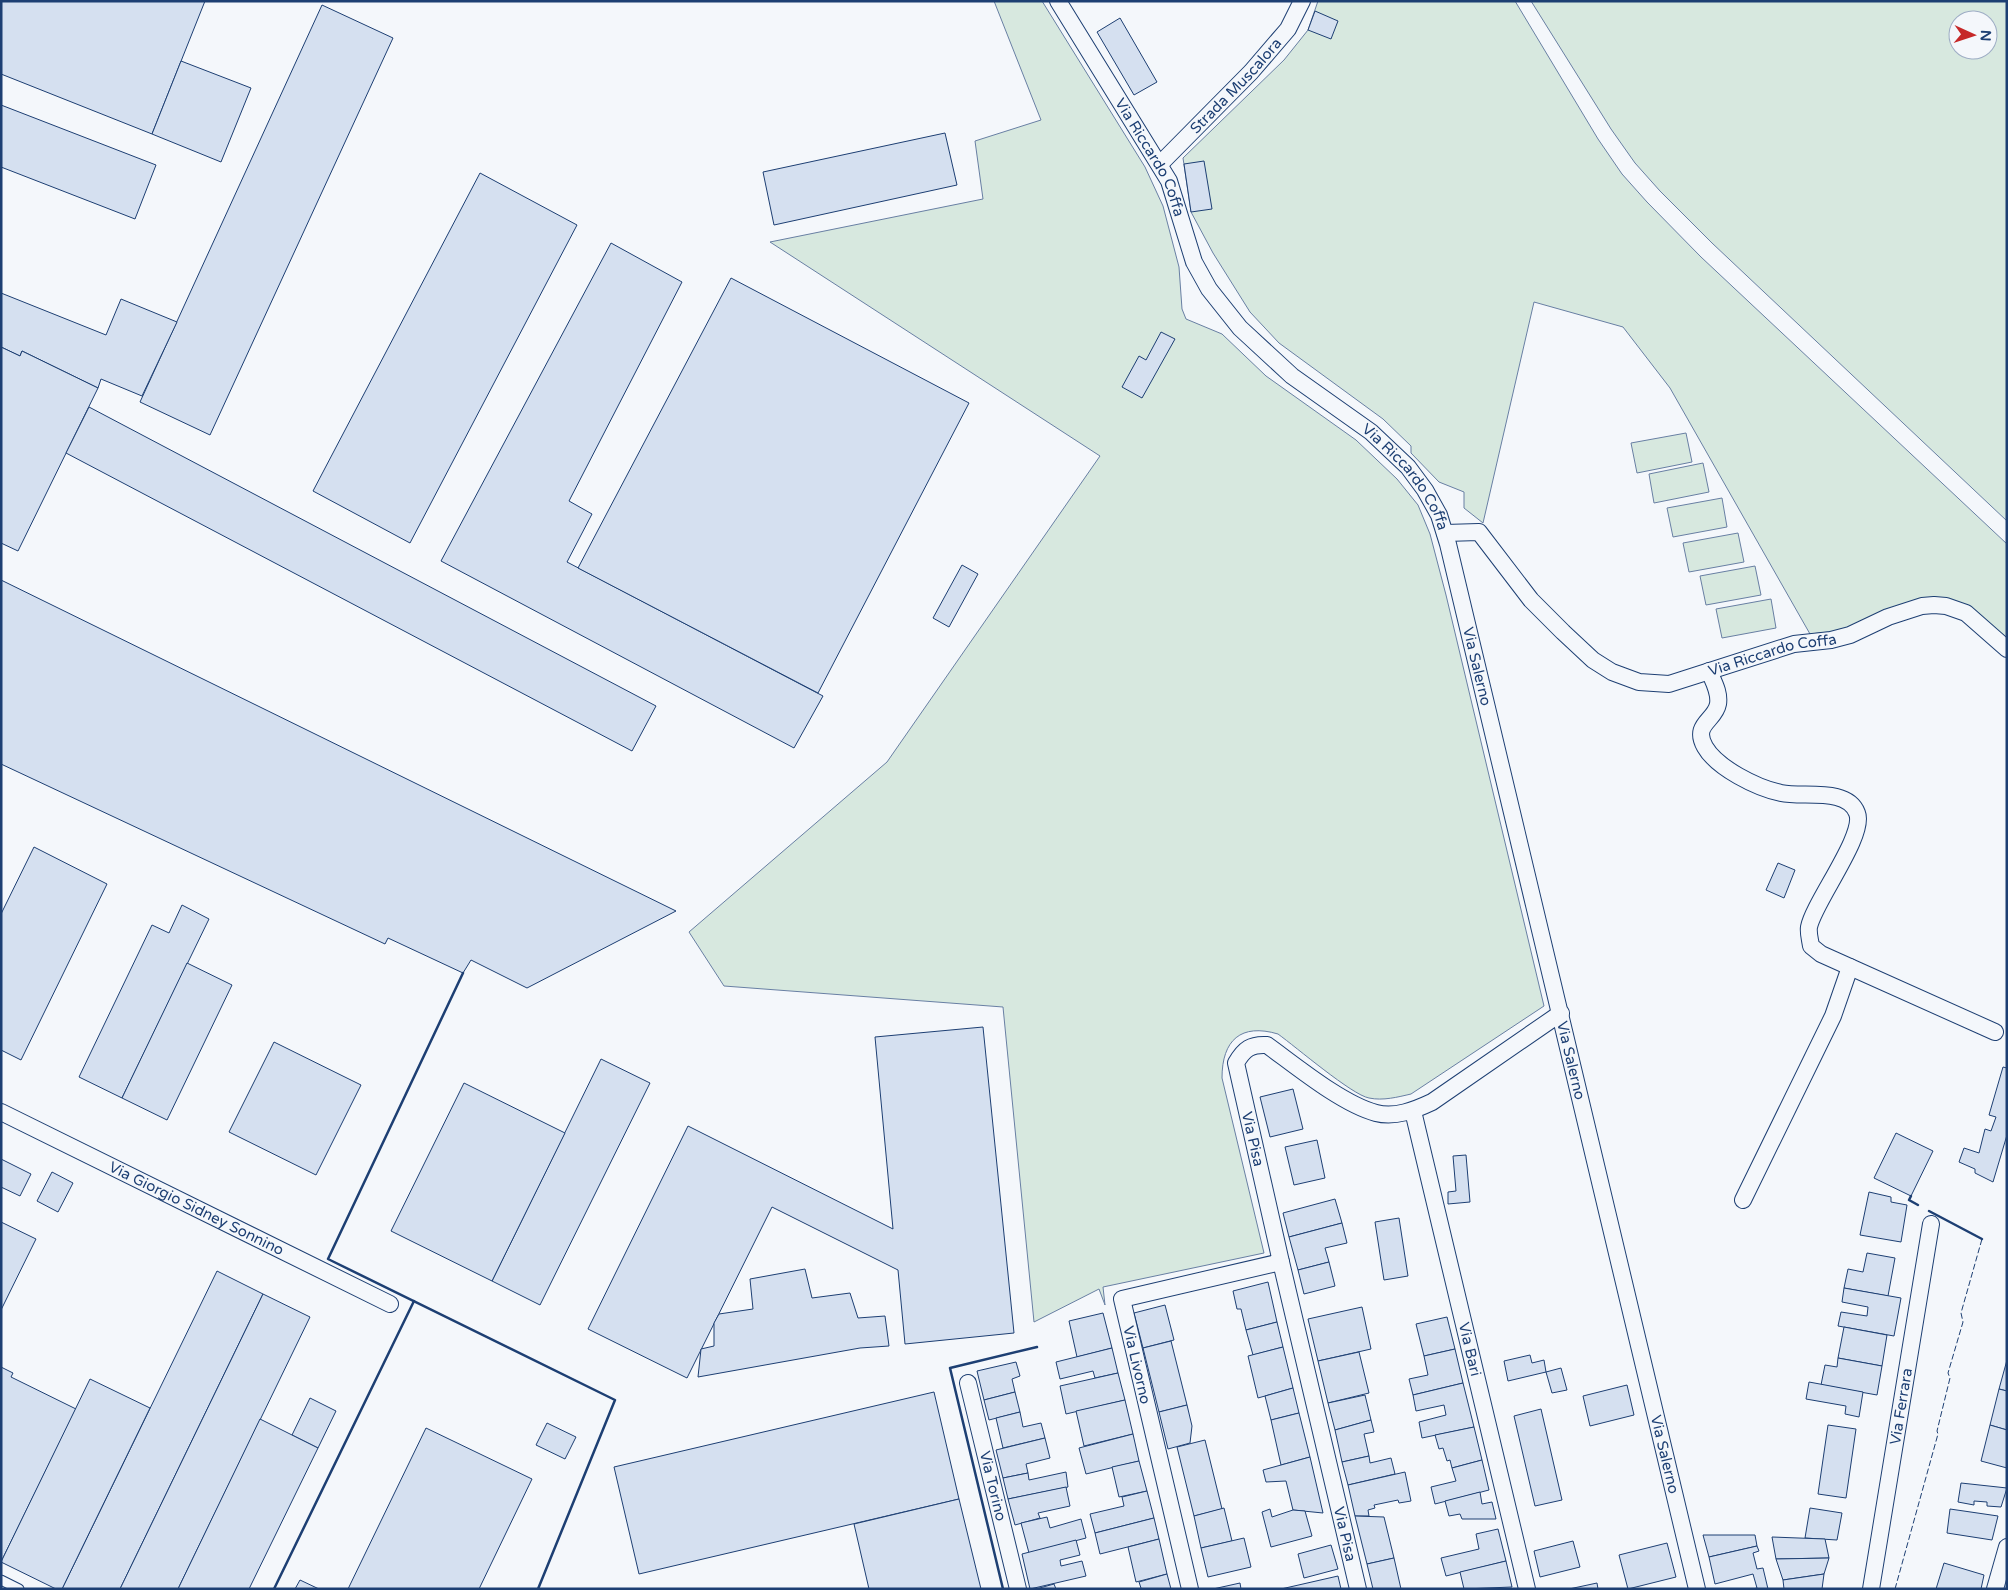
<svg xmlns="http://www.w3.org/2000/svg" width="2008" height="1590" font-family="'Varela Round',sans-serif">
	<rect width="100%" height="100%" fill="#f4f7fb"/>
	<g fill="#d7e8df" stroke="#687fa3" fill-rule="evenodd">
		<path d="M994 1H1042L1145 167 1163 206 1179 267 1182 309 1186 319 1222 334 1266 376 1356 440 1397 479 1418 505 1430 534 1446 595 1544 1006 1411 1094C1398 1097 1383 1101 1369 1098 1352 1095 1296 1047 1278 1034 1241 1023 1222 1040 1222 1078L1264 1253 1103 1287 1105 1305 1099 1289 1034 1322 1003 1007 724 986 689 932 887 762 1100 456 770 242 983 199 975 141 1041 120Z"/>
		<polygon points="1318,1 1515,1 1598,139 1622,174 1647,202 1701,257 2007,544 2007,642 1965,605 1848,630 1810,634 1670,388 1623,327 1534,302 1483,523 1464,508 1464,492 1439,482 1411,453 1411,446 1383,419 1279,343 1250,312 1213,253 1191,212 1183,158 1284,60 1308,30"/>
		<path d="M1531 1H2007V521L1712 243 1660 191 1635 163 1611 129ZM1958 20H1988V50H1958Z"/>
		<polygon points="1686,433 1692,462 1637,473 1631,443"/>
		<polygon points="1703,463 1709,492 1654,503 1649,474"/>
		<polygon points="1722,498 1727,527 1673,537 1667,508"/>
		<polygon points="1738,533 1744,562 1689,572 1683,543"/>
		<polygon points="1755,566 1761,595 1706,605 1700,576"/>
		<polygon points="1771,599 1776,628 1722,638 1716,609"/>
	</g>
	<g fill="#d5e0f0" stroke="#1d3f73">
		<polygon points="1,1 205,1 152,134 1,74"/>
		<polygon points="322,5 393,38 210,435 140,402"/>
		<polygon points="1315,11 1338,21 1331,39 1308,30"/>
		<polygon points="1120,18 1157,82 1134,95 1097,32"/>
		<polygon points="181,61 251,88 221,162 152,134"/>
		<polygon points="1,105 156,165 135,219 1,167"/>
		<polygon points="945,133 957,185 774,225 763,172"/>
		<polygon points="1204,161 1212,209 1191,212 1184,164"/>
		<polygon points="480,173 577,225 410,543 313,491"/>
		<polygon points="611,243 682,282 569,501 592,514 567,562 823,696 794,748 441,561"/>
		<polygon points="731,278 969,403 818,693 578,568"/>
		<polygon points="1,293 106,335 121,299 177,322 142,396 101,379 98,388 22,351 20,356 1,347"/>
		<polygon points="1161,332 1175,339 1142,398 1122,387 1139,356 1146,360"/>
		<polygon points="1,347 20,356 22,351 98,388 18,551 1,543"/>
		<polygon points="89,407 656,706 632,751 66,453"/>
		<polygon points="962,565 978,574 949,627 933,618"/>
		<polygon points="1,580 676,911 527,988 471,960 463,973 388,938 385,944 1,764"/>
		<polygon points="34,847 107,884 21,1060 1,1050 1,914"/>
		<polygon points="1778,863 1795,870 1784,898 1766,890"/>
		<polygon points="182,905 209,919 122,1098 79,1077 152,925 169,933"/>
		<polygon points="187,963 232,985 167,1120 122,1098"/>
		<polygon points="983,1027 1014,1333 905,1344 898,1270 772,1207 687,1378 588,1329 688,1126 893,1229 875,1037"/>
		<polygon points="274,1042 361,1085 316,1175 229,1132"/>
		<polygon points="601,1059 650,1083 540,1305 492,1281"/>
		<polygon points="2003,1067 2007,1068 2007,1135 1993,1182 1975,1173 1975,1169 1959,1162 1964,1148 1979,1153 1985,1129 1991,1131 1996,1117 1989,1115"/>
		<polygon points="464,1083 565,1133 492,1281 391,1231"/>
		<polygon points="1293,1089 1303,1129 1270,1137 1260,1097"/>
		<polygon points="1896,1133 1933,1151 1911,1196 1874,1178"/>
		<polygon points="1317,1140 1325,1178 1294,1185 1285,1147"/>
		<polygon points="1466,1155 1470,1202 1448,1204 1448,1192 1456,1191 1453,1156"/>
		<polygon points="1,1159 31,1174 20,1196 1,1187"/>
		<polygon points="52,1172 73,1183 58,1212 37,1201"/>
		<polygon points="1869,1192 1891,1197 1891,1202 1907,1205 1901,1242 1860,1235"/>
		<polygon points="1335,1199 1342,1223 1289,1237 1283,1213"/>
		<polygon points="1399,1218 1408,1276 1384,1280 1375,1222"/>
		<polygon points="1,1222 36,1239 1,1310"/>
		<polygon points="1342,1223 1347,1243 1325,1248 1329,1262 1298,1270 1289,1237"/>
		<polygon points="1867,1253 1895,1258 1888,1296 1844,1288 1848,1269 1863,1272"/>
		<polygon points="1329,1262 1335,1286 1304,1294 1298,1270"/>
		<polygon points="805,1269 812,1298 850,1293 858,1318 885,1316 889,1346 860,1348 698,1377 701,1349 714,1346 714,1323 719,1314 753,1309 750,1279"/>
		<polygon points="217,1271 263,1294 120,1589 62,1589"/>
		<polygon points="1268,1282 1277,1322 1246,1330 1241,1309 1237,1309 1233,1291"/>
		<polygon points="1844,1288 1901,1298 1894,1336 1838,1326 1841,1312 1867,1316 1868,1307 1842,1302"/>
		<polygon points="263,1294 310,1317 178,1589 120,1589"/>
		<polygon points="1165,1305 1174,1340 1143,1348 1134,1313"/>
		<polygon points="1362,1307 1371,1349 1318,1361 1308,1319"/>
		<polygon points="1103,1313 1112,1348 1077,1357 1069,1321"/>
		<polygon points="1447,1317 1455,1349 1424,1356 1416,1324"/>
		<polygon points="1277,1322 1283,1347 1253,1355 1246,1330"/>
		<polygon points="1844,1327 1887,1335 1882,1366 1838,1358"/>
		<polygon points="1171,1341 1187,1405 1159,1412 1143,1348"/>
		<polygon points="1283,1347 1293,1388 1258,1398 1248,1356"/>
		<polygon points="1112,1348 1118,1373 1095,1378 1093,1371 1060,1379 1056,1362"/>
		<polygon points="1455,1349 1463,1383 1413,1395 1409,1379 1428,1375 1424,1356"/>
		<polygon points="1359,1352 1369,1393 1328,1403 1318,1361"/>
		<polygon points="1530,1355 1532,1363 1544,1360 1546,1372 1508,1381 1504,1361"/>
		<polygon points="1838,1358 1882,1366 1877,1395 1821,1385 1825,1365 1837,1367"/>
		<polygon points="2007,1360 2007,1391 1999,1389"/>
		<polygon points="1016,1362 1020,1376 1012,1379 1015,1392 984,1400 977,1371"/>
		<polygon points="1,1367 13,1373 11,1377 76,1409 1,1562"/>
		<polygon points="1561,1368 1567,1390 1552,1393 1546,1372"/>
		<polygon points="1118,1373 1125,1400 1066,1414 1060,1386"/>
		<polygon points="90,1379 150,1408 62,1589 56,1589 1,1562"/>
		<polygon points="1809,1382 1863,1392 1859,1417 1845,1414 1846,1406 1806,1399"/>
		<polygon points="1463,1383 1474,1427 1422,1438 1419,1422 1446,1415 1444,1405 1416,1411 1413,1395"/>
		<polygon points="1627,1385 1634,1415 1590,1426 1583,1396"/>
		<polygon points="1293,1388 1299,1413 1271,1420 1265,1396"/>
		<polygon points="1999,1389 2007,1391 2007,1430 1990,1425"/>
		<polygon points="934,1392 959,1499 639,1574 614,1467"/>
		<polygon points="1015,1392 1020,1412 989,1420 984,1400"/>
		<polygon points="1365,1395 1371,1420 1335,1430 1328,1403"/>
		<polygon points="310,1398 336,1411 318,1448 292,1435"/>
		<polygon points="1125,1400 1133,1434 1084,1446 1076,1411"/>
		<polygon points="1187,1405 1192,1426 1190,1443 1168,1449 1159,1412"/>
		<polygon points="1541,1409 1562,1500 1535,1506 1514,1416"/>
		<polygon points="1020,1412 1023,1427 1041,1423 1045,1438 1003,1448 996,1418"/>
		<polygon points="1299,1413 1310,1457 1281,1465 1271,1420"/>
		<polygon points="260,1419 318,1448 249,1589 178,1589"/>
		<polygon points="1371,1420 1374,1432 1364,1434 1369,1456 1342,1462 1335,1430"/>
		<polygon points="547,1423 576,1437 565,1459 536,1445"/>
		<polygon points="1828,1425 1856,1429 1846,1498 1818,1494"/>
		<polygon points="1990,1425 2007,1430 2007,1468 1981,1461"/>
		<polygon points="1474,1427 1482,1460 1452,1468 1450,1460 1447,1461 1443,1448 1439,1449 1435,1435"/>
		<polygon points="426,1428 532,1479 479,1589 348,1589"/>
		<polygon points="1133,1434 1139,1461 1086,1474 1079,1448"/>
		<polygon points="1045,1438 1050,1458 1026,1464 1028,1473 1003,1478 996,1450"/>
		<polygon points="1205,1440 1222,1509 1194,1516 1177,1447"/>
		<polygon points="1369,1456 1370,1463 1391,1458 1395,1474 1348,1485 1342,1462"/>
		<polygon points="1310,1457 1323,1513 1293,1510 1286,1481 1266,1482 1263,1470"/>
		<polygon points="1482,1460 1489,1490 1435,1504 1431,1487 1456,1481 1452,1468"/>
		<polygon points="1139,1461 1147,1491 1119,1497 1112,1467"/>
		<polygon points="1066,1472 1068,1487 1008,1499 1003,1478 1028,1473 1029,1480"/>
		<polygon points="1405,1472 1411,1501 1399,1503 1398,1500 1374,1505 1375,1508 1368,1510 1369,1516 1355,1516 1348,1485"/>
		<polygon points="1961,1483 2007,1488 2001,1507 1987,1506 1987,1502 1974,1501 1974,1505 1958,1502"/>
		<polygon points="1066,1487 1070,1506 1038,1513 1040,1518 1015,1525 1008,1499"/>
		<polygon points="1147,1491 1154,1518 1095,1533 1090,1514 1124,1506 1122,1497"/>
		<polygon points="1480,1492 1482,1504 1492,1502 1496,1519 1462,1519 1460,1514 1449,1516 1445,1501"/>
		<polygon points="959,1499 981,1589 869,1589 854,1524"/>
		<polygon points="1224,1508 1232,1541 1201,1548 1194,1516"/>
		<polygon points="1810,1508 1842,1513 1837,1540 1805,1538"/>
		<polygon points="1270,1509 1272,1517 1293,1510 1305,1511 1312,1536 1271,1547 1262,1512"/>
		<polygon points="1950,1509 1998,1516 1992,1540 1947,1533"/>
		<polygon points="1355,1516 1384,1517 1394,1558 1367,1564"/>
		<polygon points="1047,1517 1050,1528 1081,1519 1086,1538 1029,1553 1021,1523"/>
		<polygon points="1154,1518 1159,1539 1100,1554 1095,1533"/>
		<polygon points="1498,1529 1506,1561 1446,1576 1441,1558 1479,1549 1476,1534"/>
		<polygon points="1703,1535 1755,1535 1757,1546 1709,1557"/>
		<polygon points="1772,1537 1825,1539 1829,1558 1776,1559"/>
		<polygon points="1244,1538 1251,1567 1208,1577 1201,1548"/>
		<polygon points="1159,1539 1167,1574 1136,1582 1128,1547"/>
		<polygon points="1076,1540 1080,1555 1060,1560 1061,1566 1082,1561 1086,1576 1030,1589 1022,1554"/>
		<polygon points="1573,1541 1580,1567 1540,1577 1534,1551"/>
		<polygon points="1667,1543 1676,1577 1628,1589 1619,1555"/>
		<polygon points="1331,1545 1338,1569 1304,1578 1298,1554"/>
		<polygon points="1757,1546 1759,1551 1753,1553 1757,1569 1763,1568 1768,1589 1753,1589 1757,1588 1753,1574 1715,1584 1709,1557"/>
		<polygon points="1394,1558 1401,1589 1373,1589 1367,1564"/>
		<polygon points="1829,1558 1824,1574 1783,1580 1776,1559"/>
		<polygon points="1506,1561 1512,1587 1464,1589 1460,1572"/>
		<polygon points="1944,1563 1984,1575 1981,1589 1936,1589"/>
		<polygon points="1167,1574 1171,1589 1139,1589 1141,1588 1139,1582"/>
		<polygon points="1824,1574 1822,1589 1784,1589 1783,1580"/>
		<polygon points="1338,1576 1341,1589 1281,1589"/>
		<polygon points="300,1580 319,1589 295,1589"/>
		<polygon points="1240,1583 1241,1589 1213,1589"/>
		<polygon points="1597,1583 1598,1589 1569,1589"/>
		<polygon points="1054,1584 1056,1589 1036,1589"/>
	</g>
	<g fill="none" stroke-linecap="round" stroke-linejoin="round">
		<g stroke="#1d3f73" stroke-width="11">
			<polyline id="lane" points="1,1580 19,1589"/>
		</g>
		<g stroke="#1d3f73" stroke-width="18">
			<g id="street">
				<path id="s1" d="M1058 1 1169 181 1194 262 1209 289 1240 328 1292 376 1371 432 1408 467 1425 490 1439 515 1448 544 1697 1589"/>
				<path id="s2" d="M1160 164 1251 72 1288 29 1302 1"/>
				<path id="s3" d="M1445 533 1479 532 1531 600 1563 632 1593 660 1612 672 1639 682 1669 684 1794 644 1831 640 1850 635 1888 617 1922 606 1934 605 1946 606 1966 613 2007 649"/>
				<path d="M1709 671C1713 681 1720 692 1718 704 1715 721 1692 724 1705 747 1717 768 1757 788 1781 793 1803 798 1847 787 1857 813 1866 835 1814 902 1809 927 1808 933 1810 939 1811 946L1821 954 1995 1032"/>
				<path id="s4" d="M1413 1111 1527 1589"/>
				<path id="s5" d="M1 1112 390 1304"/>
				<polyline points="1743,1200 1833,1016 1850,967"/>
				<path id="s6" d="M968 1383 1018 1589"/>
				<polyline points="1190,1589 1122,1299 1281,1262"/>
				<path d="M1358 1589 1281 1262 1236 1063C1244 1049 1251 1044 1267 1045 1296 1066 1342 1104 1376 1113 1395 1118 1415 1110 1432 1102L1561 1013"/>
				<path id="s7" d="M1871 1589 1931 1224"/>
				<polyline points="1995,1589 2007,1547"/>
			</g>
		</g>
		<use href="#lane" stroke="#f4f7fb" stroke-width="9"/>
		<use href="#street" stroke="#f4f7fb" stroke-width="16"/>
		<polyline stroke="#1d3f73" stroke-width="1" stroke-dasharray="6 2.5" stroke-linecap="butt" points="1895,1589 1938,1434 1937,1431 1950,1378 1948,1373 1963,1322 1961,1313 1982,1239"/>
		<g stroke="#1d3f73" stroke-width="2.5">
			<polyline points="463,973 328,1259 615,1400 538,1589"/>
			<polyline points="1911,1196 1909,1200 1918,1205"/>
			<polyline points="1929,1211 1982,1239"/>
			<polyline points="274,1589 414,1301"/>
			<polyline points="1003,1589 950,1368 1037,1347"/>
		</g>
	</g>
	<g text-anchor="middle" stroke-width="4" stroke-linejoin="round" paint-order="stroke">
		<g font-size="15" fill="#1d3f73" stroke="#f4f7fb">
			<text dy="5" stroke="none"><textPath href="#s2" startOffset="109">Strada Muscalora</textPath></text>
			<text dy="5" stroke="none"><textPath href="#s1" startOffset="182">Via Riccardo Coffa</textPath></text>
			<text dy="5" stroke="none"><textPath href="#s1" startOffset="602">Via Riccardo Coffa</textPath></text>
			<text dy="5" stroke="none"><textPath href="#s3" startOffset="395">Via Riccardo Coffa</textPath></text>
			<text dy="5" stroke="none"><textPath href="#s1" startOffset="809">Via Salerno</textPath></text>
			<text dy="5" stroke="none"><textPath href="#s1" startOffset="1214">Via Salerno</textPath></text>
			<text transform="translate(1253 1139) rotate(77)" y="5">Via Pisa</text>
			<text dy="5" stroke="none"><textPath href="#s5" startOffset="218">Via Giorgio Sidney Sonnino</textPath></text>
			<text dy="5" stroke="none"><textPath href="#s4" startOffset="245">Via Bari</textPath></text>
			<text transform="translate(1137 1365) rotate(77)" y="5">Via Livorno</text>
			<text dy="5" stroke="none"><textPath href="#s7" startOffset="185">Via Ferrara</textPath></text>
			<text dy="5" stroke="none"><textPath href="#s1" startOffset="1619">Via Salerno</textPath></text>
			<text dy="5" stroke="none"><textPath href="#s6" startOffset="106">Via Torino</textPath></text>
			<text transform="translate(1345 1534) rotate(77)" y="5">Via Pisa</text>
		</g>
	</g>
	<rect width="2008" height="1590" fill="none" stroke="#1d3f73" stroke-width="5"/>
	<g transform="translate(1973 35) rotate(93)"><circle r="24" fill="#f4f7fb" stroke="#9eadc5"/>
	<path d="M0-4L9 19L0 12L-9 19Z" fill="#c62828"/>
	<text y="-8" font-size="14" font-weight="bold" text-anchor="middle" fill="#1d3f73">N</text>
	</g>
</svg>
